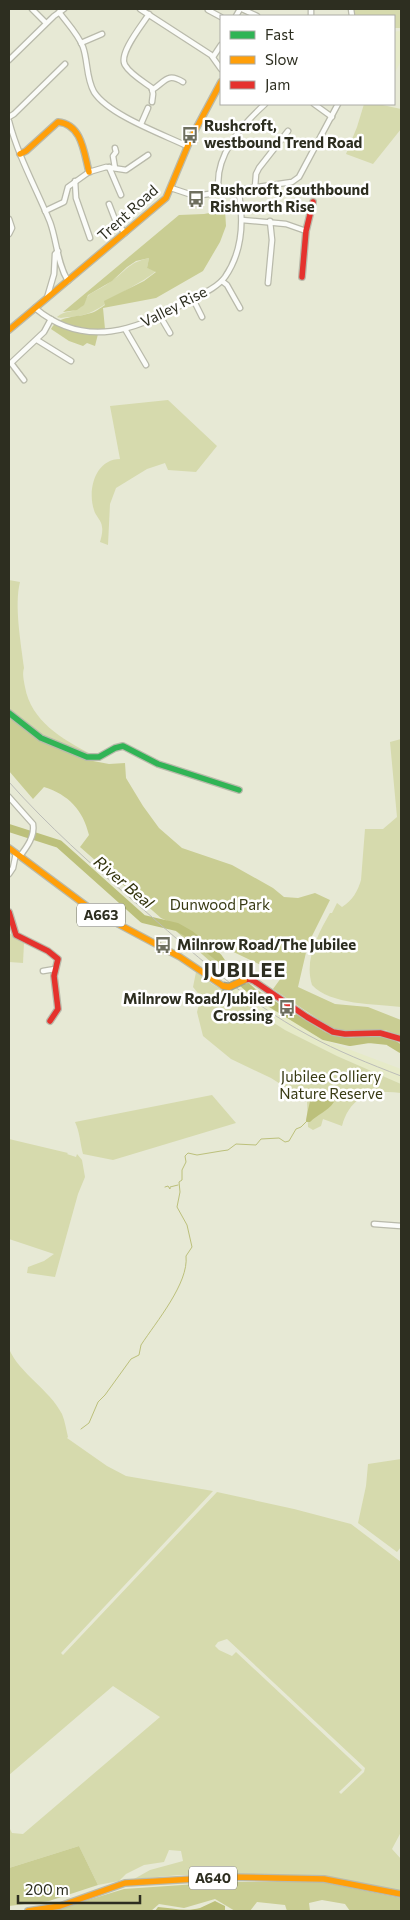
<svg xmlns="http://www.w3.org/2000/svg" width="410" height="1920" font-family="Commissioner,sans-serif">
	<rect width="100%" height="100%" fill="#e7e9d5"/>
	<g fill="#e6eac8">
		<polygon points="399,31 401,32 401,61 394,74 394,32"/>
		<polygon points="242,986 254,996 319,1038 401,1069 401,1084 337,1056 285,1030 260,1014 231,991"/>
	</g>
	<g fill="#d6daad" fill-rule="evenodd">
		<polygon points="353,9 401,9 401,28 394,28 394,16 353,16"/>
		<polygon points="364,104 378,104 401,109 401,129 373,164 346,154 357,127"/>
		<path d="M149 258 147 268 156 271C148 278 140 282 130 288 108 300 95 317 68 317 63 317 62 319 57 317 65 310 73 313 81 307 85 303 86 297 90 294 96 290 104 287 110 282 127 271 127 263 149 258Z"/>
		<path d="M168 400 217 446 196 472 168 470 165 463 147 469 116 488 110 504 108 545 100 542C101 538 103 532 102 527 102 521 95 515 94 510 87 489 96 459 120 459L110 406Z"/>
		<path d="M9 580 20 582C14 605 21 644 24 668 22 674 24 681 25 687 31 721 62 739 91 754L88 756C59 746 28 735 9 710Z"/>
		<path d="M401 739V1007C376 1004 330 1005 312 985 304 960 318 934 330 913H332L337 903 342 907C352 901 358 891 361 880L365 829H383L397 817 390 742Z"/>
		<polygon points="9,933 24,943 23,963 9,962"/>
		<path d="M196 972 212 984 222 990H230L260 1014 285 1030 337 1056 401 1084V1093C372 1089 350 1096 342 1126L323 1119 321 1126 313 1130 308 1127 307 1101 271 1078 231 1059 203 1036 197 1012 201 997 193 987Z"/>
		<path d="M212 1095 236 1123 113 1160 83 1154C80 1143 80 1133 75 1122Z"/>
		<polygon points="9,1139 68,1153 67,1154 76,1157 77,1154 82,1160 85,1177 78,1194 55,1277 27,1273 28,1267 44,1261 54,1254 9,1239"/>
		<path d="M9 1349C20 1374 49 1389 62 1414 65 1421 66 1429 68 1437L67 1438 107 1466 126 1476 213 1491 61 1653 63 1655 217 1492 294 1509 351 1524 401 1562V1832L392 1849 401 1859V1892L285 1875H180L134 1879 150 1870 183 1861 181 1851 169 1850 164 1862 144 1865 126 1874 119 1881 98 1885 79 1846 9 1868V1827L12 1833 23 1834 160 1717 113 1686 9 1775ZM227 1639 365 1768 364 1772 341 1794 339 1792 362 1770 236 1652 232 1656 219 1650 215 1646 218 1642Z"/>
		<polygon points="401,1459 401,1547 397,1552 358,1523 366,1486 368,1464"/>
	</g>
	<g fill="#c9cd93">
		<path d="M225 210 226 226 220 242 203 271 156 298 103 308 105 329 99 330 95 346 87 343 83 346 69 341 51 329C59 315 76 318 91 313 96 312 100 308 105 305L104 301 144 281 156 272 147 268 149 258 136 261 127 267 112 281 88 295 84 305 77 310 63 312 179 215 204 214Z"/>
		<path d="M9 715 26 731 36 738 93 761 109 764 125 763 126 778 143 806 159 828 182 848 232 865 273 888 284 897 298 898 315 893 330 900 308 944 298 987 335 1004 368 1007 401 1020V1036L385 1030H375L336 1031 273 989 281 978 263 966 221 946 216 953 188 931 161 918 80 847 89 835C83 810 69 795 44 787L33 799 9 771Z"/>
		<path d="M176 931C189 935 209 948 218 960 223 967 226 972 232 978L230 979Z"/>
		<polygon points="79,1846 98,1885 49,1901 9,1906 9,1868"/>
		<polygon points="226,1882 321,1882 401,1898 401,1911 350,1911 345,1904 322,1900 309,1903 310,1911 287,1911 285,1905 257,1902 250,1911 235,1911 215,1899 184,1908 159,1904 151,1911 52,1911 124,1889"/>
	</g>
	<g fill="#bcc07b">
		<path d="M313 1091 334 1102C327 1112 318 1114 310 1122H306C306 1117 311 1097 313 1091Z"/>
		<path d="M215 1901 225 1906V1911H155L158 1907C172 1908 186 1912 200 1908 205 1906 210 1903 215 1901Z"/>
	</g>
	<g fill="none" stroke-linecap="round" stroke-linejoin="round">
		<g stroke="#bcc07b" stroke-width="1">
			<polyline points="165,1187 168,1186 170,1189 170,1187 178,1185"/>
			<path d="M81 1429 89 1423 98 1402 105 1395 131 1359 139 1355 141 1345C156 1322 189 1283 186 1256L192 1247 187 1225 177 1207 180 1192 179 1182 182 1180V1170L186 1162 185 1156 188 1153 197 1155 221 1151 228 1150 236 1144 256 1145 261 1139 279 1138 285 1142 289 1141 296 1129 301 1127 306 1122"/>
		</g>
		<polyline stroke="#bcc07b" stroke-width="8" points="9,828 59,844 143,919 177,927 191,935 218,957 225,967 254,993 324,1036 350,1042 369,1039 388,1041 401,1049"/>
		<g stroke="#b9baab" stroke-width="7">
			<g id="street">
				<polyline points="32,9 46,23"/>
				<polyline points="140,9 211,55 221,69"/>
				<polyline points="242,9 257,16"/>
				<polyline points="351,9 352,16"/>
				<polyline points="208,10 221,17"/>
				<path d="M59 12C67 23 78 34 83 47 88 61 86 78 94 92 109 115 162 134 187 146"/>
				<path d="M149 14C142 25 118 54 125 65 130 74 144 82 152 88L153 94 152 102"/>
				<polyline points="236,16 240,9"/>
				<polyline points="311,16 311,9"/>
				<polyline points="81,43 102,34"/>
				<polyline points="213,57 221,45"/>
				<polyline points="9,60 54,16 64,9"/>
				<path d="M152 90C165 82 167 72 183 82"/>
				<polyline points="314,104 332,117"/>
				<polyline points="9,117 14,114 65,64"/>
				<path d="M9 121C18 156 36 188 50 222 57 241 57 263 68 281"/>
				<polyline points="141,124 148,108"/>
				<polyline points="109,167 121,195"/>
				<polyline points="115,168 113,156 116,152 115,148"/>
				<polyline points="75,181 76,198 90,238"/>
				<polyline points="255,187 256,174 259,168 288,131"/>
				<polyline points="171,188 195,196 292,182 299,177 338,104"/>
				<path d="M219 192C213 157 241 126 265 104"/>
				<polyline points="109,204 116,222 125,233"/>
				<polyline points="45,211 64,202 68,187 89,172 106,167 126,170 148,155"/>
				<polyline points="9,219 12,228 9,234"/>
				<polyline points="242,220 286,224 306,231"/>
				<polyline points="222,281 227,285 240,308"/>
				<polyline points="268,283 272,240 270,221"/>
				<polyline points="47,298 54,274 55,254 58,251"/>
				<polyline points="193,299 202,317"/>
				<path d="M35 308C85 350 137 330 187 302 199 295 216 289 225 277 243 251 244 219 238 189"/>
				<polyline points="160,316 170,333"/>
				<polyline points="125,329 146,365"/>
				<polyline points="37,340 71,361"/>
				<polyline points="24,380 11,363 44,332 51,319"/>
				<path d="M9 797 33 824C35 836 27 847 20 856"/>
				<polyline points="9,874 13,868 16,853"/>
				<polyline points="43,971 55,969"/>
				<polyline points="374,1224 401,1226"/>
			</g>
		</g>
		<g stroke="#b9baab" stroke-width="8">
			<polyline id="fast" points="9,713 41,738 87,757 99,757 115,748 123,746 158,764 239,790"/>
		</g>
		<g stroke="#b9baab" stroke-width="8">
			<g id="slow">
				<path d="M20 154 26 151 58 122C82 124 84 153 89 172"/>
				<polyline points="9,330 166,198 191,138 221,82"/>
				<polyline points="9,848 92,910 180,957 223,986"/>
				<polyline points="28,1911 60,1906 125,1883 229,1877 324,1879 401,1894"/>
			</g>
		</g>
		<g stroke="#b9baab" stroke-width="8">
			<g id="jam">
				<polyline points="302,277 306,231 313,202"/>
				<polyline points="9,912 16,935 48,951 58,959 54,976 58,1009 50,1021"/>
				<polyline points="244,980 249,979 254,981 307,1017 333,1032 345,1034 380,1033 401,1039"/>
			</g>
		</g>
		<use href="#street" stroke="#fbfcf9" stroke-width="4.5"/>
		<use href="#fast" stroke="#30b455" stroke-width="5.5"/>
		<use href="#slow" stroke="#ff9f0a" stroke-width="5.5"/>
		<use href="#jam" stroke="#e5322d" stroke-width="5.5"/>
		<path stroke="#bcbdb8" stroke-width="1" d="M9 782C48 826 92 865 137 904 191 951 245 1001 308 1035 337 1051 370 1064 401 1076"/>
		<g stroke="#a2a48b" stroke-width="9" stroke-linecap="butt">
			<polyline id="slow-bridge" points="223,986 229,987 244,980"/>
		</g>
		<use href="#slow-bridge" stroke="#ff9f0a" stroke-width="6"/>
	</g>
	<defs>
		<g id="bus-bare" transform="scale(1.35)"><path d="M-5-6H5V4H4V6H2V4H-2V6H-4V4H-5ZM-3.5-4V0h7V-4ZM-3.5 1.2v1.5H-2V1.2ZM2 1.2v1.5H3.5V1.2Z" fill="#6e6f5f" stroke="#fff" stroke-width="2.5" paint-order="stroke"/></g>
	</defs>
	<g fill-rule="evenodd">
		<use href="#bus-bare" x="190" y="135"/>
		<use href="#bus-bare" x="196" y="199"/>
		<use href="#bus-bare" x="163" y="945"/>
		<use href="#bus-bare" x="287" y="1008"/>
	</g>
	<g text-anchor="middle" stroke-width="5" stroke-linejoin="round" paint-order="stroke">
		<g fill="#fff" stroke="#6c6d63" stroke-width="1">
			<rect x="77" y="903.5" width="48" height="23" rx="4"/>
			<rect x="189" y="1866.5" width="48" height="23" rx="4"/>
		</g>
		<g font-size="14" font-weight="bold" fill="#2d2e20">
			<text x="101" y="920">A663</text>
			<text x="213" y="1883">A640</text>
		</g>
		<g font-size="15" font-weight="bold" fill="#2d2e20" stroke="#fff" text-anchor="start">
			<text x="204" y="131">Rushcroft,<tspan x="204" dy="17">westbound Trend Road</tspan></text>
			<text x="210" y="195">Rushcroft, southbound<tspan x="210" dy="17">Rishworth Rise</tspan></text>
			<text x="177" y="950">Milnrow Road/The Jubilee</text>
			<text x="273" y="1004" text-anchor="end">Milnrow Road/Jubilee<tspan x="273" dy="17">Crossing</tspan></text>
		</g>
		<g font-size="15" fill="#2d2e20" stroke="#fff">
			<text transform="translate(128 213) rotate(-42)" y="5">Trent Road</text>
			<text transform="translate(174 307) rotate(-27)" y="5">Valley Rise</text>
		</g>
		<g font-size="15" fill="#383a13" stroke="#fff">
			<text x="220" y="910">Dunwood Park</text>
			<text x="331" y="1082">Jubilee Colliery<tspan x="331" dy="17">Nature Reserve</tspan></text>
		</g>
		<g font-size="16" font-style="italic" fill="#31320b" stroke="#fff">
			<text transform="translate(124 882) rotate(40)" y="6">River Beal</text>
		</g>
		<g font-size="20" font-weight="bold" letter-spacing="1" fill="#2d2e20" stroke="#fff">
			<text x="245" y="977">JUBILEE</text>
		</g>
	</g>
	<rect width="410" height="1920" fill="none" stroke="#2d2e20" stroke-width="20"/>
	<rect x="220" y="15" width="175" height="90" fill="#ffffff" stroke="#ababa6"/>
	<rect x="230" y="31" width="25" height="8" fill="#30b455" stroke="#ababa6"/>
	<text x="265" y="40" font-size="15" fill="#2d2e20">Fast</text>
	<rect x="230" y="56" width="25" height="8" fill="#ff9f0a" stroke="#ababa6"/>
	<text x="265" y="65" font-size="15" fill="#2d2e20">Slow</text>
	<rect x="230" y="81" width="25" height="8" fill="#e5322d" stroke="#ababa6"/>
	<text x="265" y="90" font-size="15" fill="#2d2e20">Jam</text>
	<path d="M18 1895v8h122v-8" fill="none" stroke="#2d2e20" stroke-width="2.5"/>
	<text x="25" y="1895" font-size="15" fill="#2d2e20" stroke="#ffffff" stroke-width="4" paint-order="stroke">200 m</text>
</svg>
